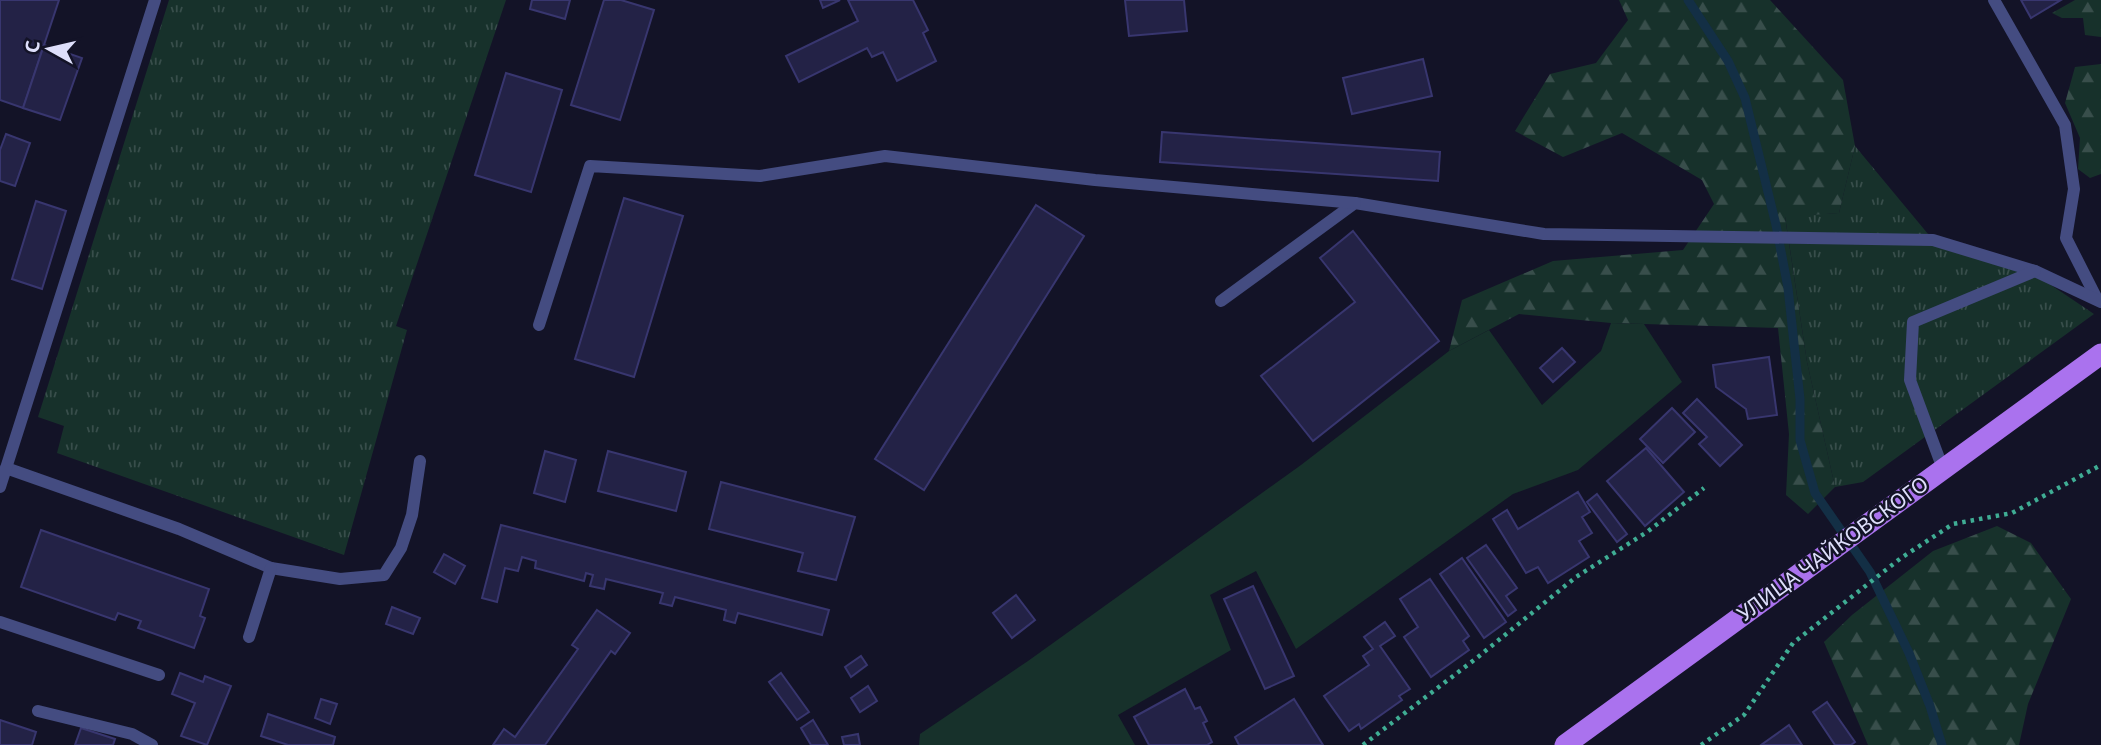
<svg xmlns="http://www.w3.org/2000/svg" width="2101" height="745" font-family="'Noto Sans',sans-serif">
	<defs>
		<pattern id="grass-tufts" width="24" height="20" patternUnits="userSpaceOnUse" patternTransform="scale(1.75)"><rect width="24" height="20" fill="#17312b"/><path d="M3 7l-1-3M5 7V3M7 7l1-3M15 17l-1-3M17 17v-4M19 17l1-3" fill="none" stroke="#384e4b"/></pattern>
		<pattern id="forest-firs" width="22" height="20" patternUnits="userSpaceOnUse" patternTransform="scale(1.75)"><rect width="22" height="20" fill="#17312b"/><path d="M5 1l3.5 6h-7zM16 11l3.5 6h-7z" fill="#384e4b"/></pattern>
	</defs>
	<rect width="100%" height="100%" fill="#131327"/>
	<g fill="url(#grass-tufts)">
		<polygon points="169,0 506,0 396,326 407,330 344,555 57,453 64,426 38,417"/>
		<polygon points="1855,146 1933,240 2027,269 2094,314 1863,482 1835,487 1807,362 1785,216 1839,213"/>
	</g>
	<g fill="url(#forest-firs)">
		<polygon points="1619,0 1770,0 1843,80 1855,146 1839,213 1785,217 1807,362 1835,487 1808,514 1786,495 1789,434 1778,328 1611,323 1519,314 1449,351 1462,300 1553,261 1683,250 1714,204 1702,180 1622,133 1563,157 1515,131 1550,74 1596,63 1628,20"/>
		<polygon points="2075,0 2101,0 2101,37 2085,35 2083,18 2062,18 2052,13"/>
		<polygon points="2101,64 2101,174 2090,178 2078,169 2080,138 2065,103 2075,67"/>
		<polygon points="1997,526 2031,543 2071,599 2028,704 2019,745 1868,745 1824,642 1852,615 1933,551"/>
	</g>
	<polygon fill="#17312b" points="1611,323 1644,324 1682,382 1578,470 1513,494 1296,649 1256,571 1210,595 1231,650 1118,715 1135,745 919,745 920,734 1028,661 1301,465 1449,351 1489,330 1542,405 1601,351"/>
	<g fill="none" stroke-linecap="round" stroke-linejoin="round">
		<polyline stroke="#132f45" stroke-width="9" points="1688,0 1728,61 1745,98 1776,225 1788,288 1800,399 1800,440 1815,493 1870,572 1909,653 1930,706 1942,745"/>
	</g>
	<g fill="#232246" stroke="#38366f" stroke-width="2">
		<polygon points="0,0 59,0 23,108 0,100"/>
		<polygon points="532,0 570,0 565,19 530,9"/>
		<polygon points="604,0 621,0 654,10 620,120 571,105"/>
		<polygon points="820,0 840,0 823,8"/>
		<polygon points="848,0 913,0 928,30 923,33 936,61 897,81 883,52 872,57 867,48 799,82 786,56 858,21"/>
		<polygon points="1125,0 1184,0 1187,31 1129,36"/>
		<polygon points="2021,0 2061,0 2031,18"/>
		<polygon points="44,45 82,58 60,120 23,108"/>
		<polygon points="1423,59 1432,96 1352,114 1343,78"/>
		<polygon points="506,73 562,90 531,192 475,175"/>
		<polygon points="1162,132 1440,152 1438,181 1160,162"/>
		<polygon points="6,134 30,143 15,186 0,181 0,150"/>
		<polygon points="624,198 683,216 634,377 575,359"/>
		<polygon points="36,201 66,211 42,289 12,279"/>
		<polygon points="1036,205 1084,236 924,490 875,459"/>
		<polygon points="1353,231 1439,341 1313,441 1261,376 1355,302 1320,258"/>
		<polygon points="1562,348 1575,362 1553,382 1540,368"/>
		<polygon points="1769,357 1777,415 1748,419 1746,409 1716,387 1713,365"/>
		<polygon points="1697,399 1742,445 1720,466 1699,444 1707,437 1683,413"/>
		<polygon points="1672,408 1695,432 1663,463 1640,439"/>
		<polygon points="1646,448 1684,492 1645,526 1607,481"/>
		<polygon points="545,451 576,460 565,502 534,493"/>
		<polygon points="608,451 686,472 676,511 598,491"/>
		<polygon points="721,482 855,517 836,580 798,571 803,553 709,529"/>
		<polygon points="1578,492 1590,512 1582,517 1592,533 1579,541 1589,557 1548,583 1538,567 1526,573 1493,519 1507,510 1518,529"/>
		<polygon points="1597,494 1627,534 1617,542 1587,502"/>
		<polygon points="501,525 829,610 822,635 738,613 735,623 724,620 726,610 675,597 672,606 660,603 663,593 606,579 604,589 590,586 593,575 586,573 584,581 535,568 536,561 522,557 518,571 505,568 497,602 482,598"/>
		<polygon points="41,530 209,589 200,616 205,618 194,648 138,628 141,621 118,613 115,620 21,587"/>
		<polygon points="1486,545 1517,588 1506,596 1516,610 1508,616 1467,558"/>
		<polygon points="444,554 465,566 455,584 434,572"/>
		<polygon points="1462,558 1506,622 1484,638 1440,574"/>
		<polygon points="1430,579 1469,636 1463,641 1469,650 1431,677 1404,637 1418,627 1400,599"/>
		<polygon points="1253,586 1294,676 1265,689 1224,599"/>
		<polygon points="1016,595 1035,620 1012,638 993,613"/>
		<polygon points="392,607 420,618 413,634 386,624"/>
		<polygon points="597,610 630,633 615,654 611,651 545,745 493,745 504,729 515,737 578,649 572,645"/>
		<polygon points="1385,622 1395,636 1380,646 1410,689 1399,696 1402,700 1361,729 1359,724 1349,731 1324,696 1369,665 1363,656 1373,649 1364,637"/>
		<polygon points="861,656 867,665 851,677 845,667"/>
		<polygon points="180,673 203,682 205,676 231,686 207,745 181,736 195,703 172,694"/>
		<polygon points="781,673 809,712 797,720 769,682"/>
		<polygon points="868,686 877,701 860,712 851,698"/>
		<polygon points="1185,689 1195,709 1200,707 1207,721 1203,723 1212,742 1207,745 1149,745 1134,717"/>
		<polygon points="321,699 337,704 330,724 315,718"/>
		<polygon points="1294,699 1323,745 1239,745 1235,737"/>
		<polygon points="1827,702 1855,742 1851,745 1835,745 1813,712"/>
		<polygon points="268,714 335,737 333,745 288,745 261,736"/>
		<polygon points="0,720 36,732 32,745 0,745"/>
		<polygon points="813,720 828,745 811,745 801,728"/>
		<polygon points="1789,725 1802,745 1761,745"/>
		<polygon points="81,728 115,739 113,745 75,745"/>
		<polygon points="858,734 860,745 844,745 842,737"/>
	</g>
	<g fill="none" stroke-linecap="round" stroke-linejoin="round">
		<g stroke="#3fad94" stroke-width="4.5" stroke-dasharray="3.5 5" stroke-linecap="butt">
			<polyline points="1363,745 1478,657 1576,577 1647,532 1704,488"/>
			<polyline points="1701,745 1744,715 1793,643 1901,558 1953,524 2012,513 2101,465"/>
		</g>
		<g stroke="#444c81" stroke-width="12">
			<polyline points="1994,0 2065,125 2074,189 2066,238 2097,299"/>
			<polyline points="1221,301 1355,203 1544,234 1933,240 2035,271 2101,302"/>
			<polyline points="539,325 590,166 760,176 885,156 1095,180 1355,203"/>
			<polyline points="6,468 179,529 271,568 340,579 384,575 401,548 412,515 420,461"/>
			<polyline points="1943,469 1910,380 1913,322 2035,271"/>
			<polyline points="0,487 155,0"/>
			<polyline points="0,622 159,675"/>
			<polyline points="249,637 271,568"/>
			<polyline points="38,711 132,734 152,745"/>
		</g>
		<polyline stroke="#aa72ee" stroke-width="21" points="1565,745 2101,354"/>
	</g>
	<g text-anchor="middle" stroke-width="5" stroke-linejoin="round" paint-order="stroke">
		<g font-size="21" fill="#dedffb" stroke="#131327">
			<text transform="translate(1833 549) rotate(-36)" y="7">УЛИЦА ЧАЙКОВСКОГО</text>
		</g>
	</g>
	<g transform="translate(49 49) rotate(278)" stroke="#131327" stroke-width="5" paint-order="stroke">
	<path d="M0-5L12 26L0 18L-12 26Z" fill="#dedffb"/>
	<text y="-10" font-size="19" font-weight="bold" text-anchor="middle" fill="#dedffb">С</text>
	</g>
</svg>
